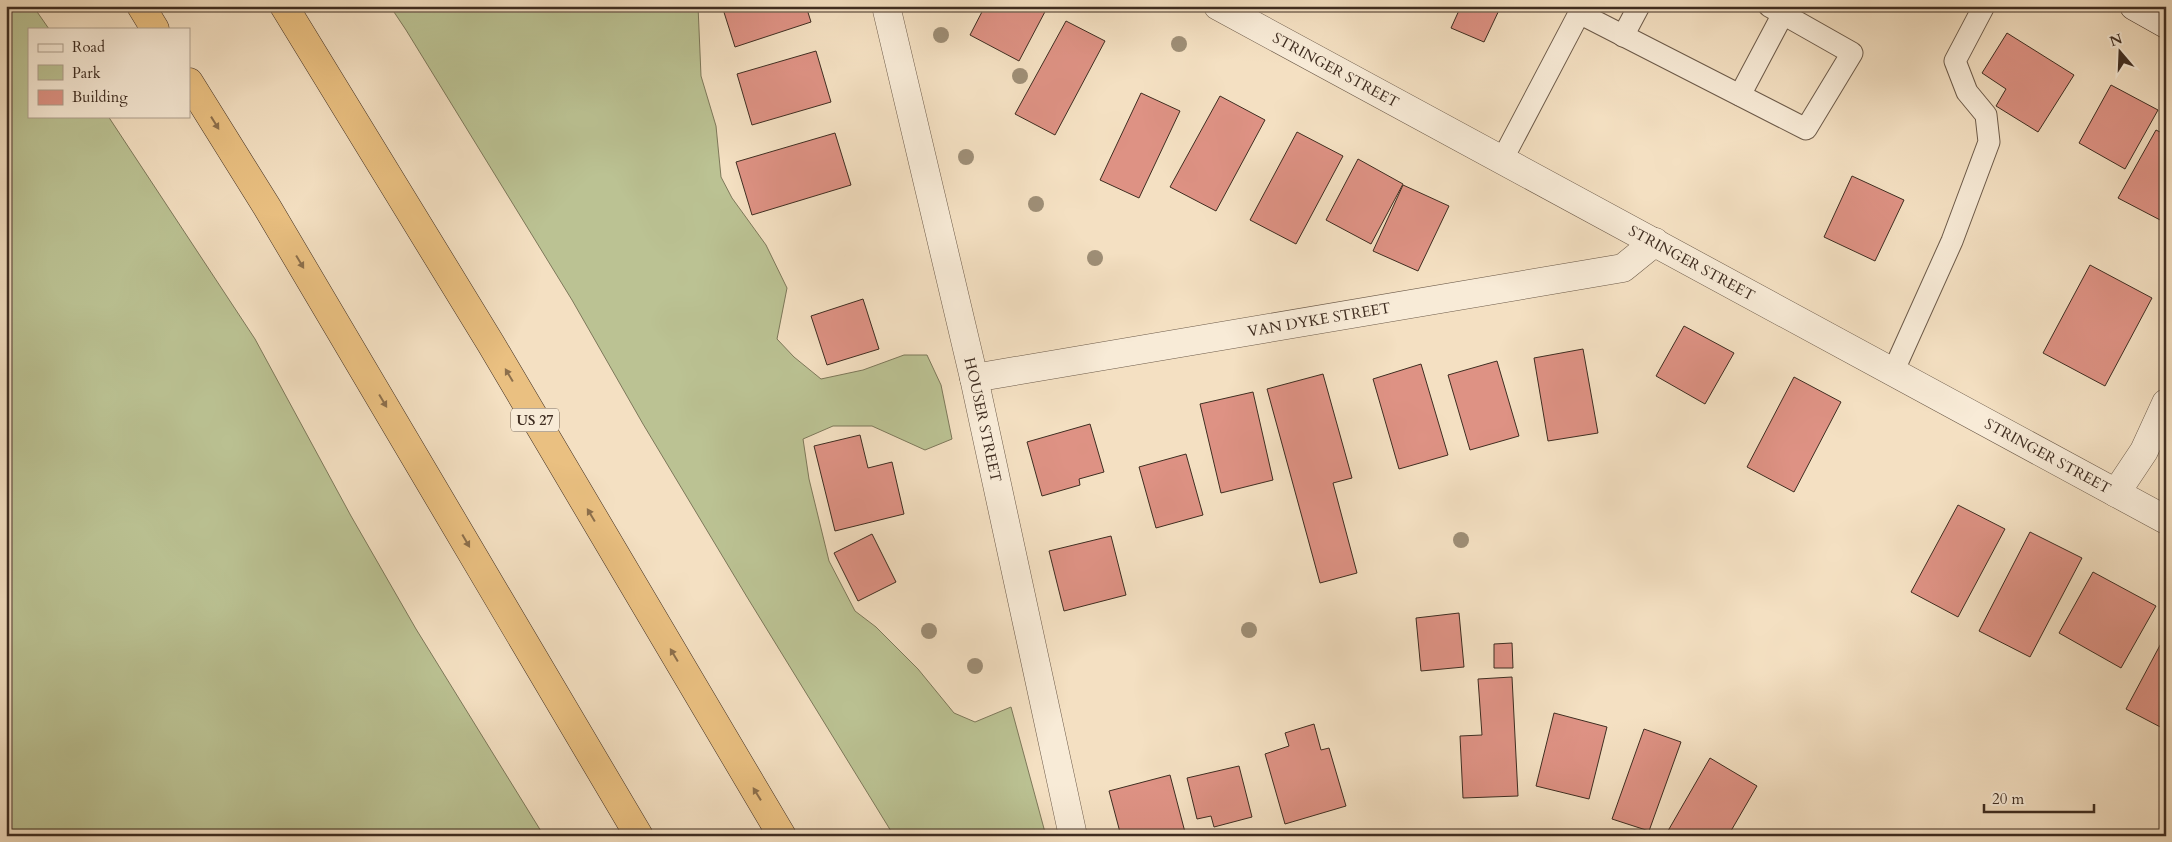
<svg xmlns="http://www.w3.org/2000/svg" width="2172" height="842" font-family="Cardo,serif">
	<rect width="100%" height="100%" fill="#f4e0c2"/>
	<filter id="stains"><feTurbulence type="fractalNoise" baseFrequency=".004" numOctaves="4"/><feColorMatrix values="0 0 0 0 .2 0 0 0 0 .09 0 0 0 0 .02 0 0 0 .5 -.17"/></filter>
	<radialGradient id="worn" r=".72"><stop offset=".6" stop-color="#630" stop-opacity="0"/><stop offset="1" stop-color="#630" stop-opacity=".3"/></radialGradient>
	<g fill="#bbc293" stroke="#7d785a">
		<polygon points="6,6 33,6 49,29 29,29 29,116 108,116 255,339 351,516 416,629 544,836 6,836"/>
		<polygon points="390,6 698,6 701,76 716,126 721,177 732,198 766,245 787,288 777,339 794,357 821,379 863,370 904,355 927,355 941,385 952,439 925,450 872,426 833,426 803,439 809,479 829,561 855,611 876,627 918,669 954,713 975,722 1011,707 1046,836 894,836 747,597 643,424 572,300 406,30"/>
	</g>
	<g fill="#de9284" stroke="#3f2d21">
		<polygon points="722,6 806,6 811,22 735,47"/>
		<polygon points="985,6 1048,6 1019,61 970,35"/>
		<polygon points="1461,6 1501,6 1484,42 1451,28"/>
		<polygon points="1066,21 1105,41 1055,135 1015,114"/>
		<polygon points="2007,33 2074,75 2038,132 1996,106 2006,89 1982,73"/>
		<polygon points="816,51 831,102 752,125 737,74"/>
		<polygon points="2111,85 2158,110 2125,169 2079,143"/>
		<polygon points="1141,93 1180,111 1139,198 1100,180"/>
		<polygon points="1220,96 1265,120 1216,211 1170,187"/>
		<polygon points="2156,130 2166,135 2166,219 2164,222 2118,198"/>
		<polygon points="1297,132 1343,156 1296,244 1250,220"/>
		<polygon points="835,133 851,185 752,215 736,162"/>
		<polygon points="1358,159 1403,184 1371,244 1326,220"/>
		<polygon points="1852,176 1904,200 1875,261 1824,237"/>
		<polygon points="1403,185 1449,206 1418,271 1373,251"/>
		<polygon points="2090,265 2152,298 2105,386 2043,353"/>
		<polygon points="863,299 879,349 827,365 811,316"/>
		<polygon points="1684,326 1734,353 1705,404 1656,376"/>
		<polygon points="1583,349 1598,433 1548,441 1534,358"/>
		<polygon points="1497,361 1519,436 1470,450 1448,375"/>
		<polygon points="1421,364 1448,455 1399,469 1373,379"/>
		<polygon points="1323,374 1352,478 1333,483 1357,573 1320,583 1267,389"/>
		<polygon points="1794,377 1841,402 1794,492 1747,467"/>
		<polygon points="1253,392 1273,480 1221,493 1200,404"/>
		<polygon points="1090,424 1104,472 1079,479 1080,485 1042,496 1027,442"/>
		<polygon points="860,435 868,468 892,462 904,514 835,531 814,446"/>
		<polygon points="1186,454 1203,515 1156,528 1139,467"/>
		<polygon points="1958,505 2005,529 1958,617 1911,592"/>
		<polygon points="2030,532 2082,558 2030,657 1979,631"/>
		<polygon points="872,534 896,582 858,601 834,553"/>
		<polygon points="1111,536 1126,595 1064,611 1049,551"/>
		<polygon points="2093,572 2156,606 2121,668 2059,633"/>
		<polygon points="1459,613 1464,667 1421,671 1416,618"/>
		<polygon points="2166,634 2166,730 2126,709"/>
		<polygon points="1512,643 1513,668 1494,668 1494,644"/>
		<polygon points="1512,677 1518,796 1463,798 1460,736 1482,735 1478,679"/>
		<polygon points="1554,713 1607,727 1589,799 1536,786"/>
		<polygon points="1314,724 1321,750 1329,748 1346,806 1285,824 1265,754 1289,746 1285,733"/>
		<polygon points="1644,729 1681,742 1649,831 1612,819"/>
		<polygon points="1710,758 1757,786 1728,836 1665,836"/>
		<polygon points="1239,766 1252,817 1214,827 1211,816 1197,819 1187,778"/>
		<polygon points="1170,775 1186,836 1121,836 1109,791"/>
	</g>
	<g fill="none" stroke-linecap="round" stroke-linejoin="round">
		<g stroke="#6c5a49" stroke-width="23">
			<g id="lane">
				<polyline points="1579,13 1806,129 1852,53 1769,6"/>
				<polyline points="1623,36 1639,6"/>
				<polyline points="1740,95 1783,14"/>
				<polyline points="1502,160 1583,6"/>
				<polyline points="1893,372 1952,241 1989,142 1986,115 1967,92 1955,61 1984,6"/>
			</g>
		</g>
		<g stroke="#6c5a49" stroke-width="29">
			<g id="street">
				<path id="s1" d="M886 6 974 378 1073 836"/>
				<path id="s2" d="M1218 6 2166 520"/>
				<path id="s3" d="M974 378 1623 268 1655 242"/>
				<polyline points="2116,493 2144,451 2166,403"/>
			</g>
		</g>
		<g stroke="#3f2d21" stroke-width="29">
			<polyline id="secondary" points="2134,6 2166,24"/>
		</g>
		<g stroke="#3f2d21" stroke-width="29">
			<g id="highway">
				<polyline points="141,6 155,29"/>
				<polyline points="284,6 491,344 782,836"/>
				<polyline points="189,82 267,207 639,836"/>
			</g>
		</g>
		<use href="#lane" stroke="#f8ebd7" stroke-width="21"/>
		<use href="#street" stroke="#f8ebd7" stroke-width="28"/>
		<use href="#secondary" stroke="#f8ebd7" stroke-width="28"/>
		<use href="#highway" stroke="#eac081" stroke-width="28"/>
	</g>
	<g fill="#9e8e76">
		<circle cx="941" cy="35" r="8"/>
		<circle cx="1179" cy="44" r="8"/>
		<circle cx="1020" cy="76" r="8"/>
		<circle cx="966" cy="157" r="8"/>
		<circle cx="1036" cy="204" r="8"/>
		<circle cx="1095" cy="258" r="8"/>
		<circle cx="1461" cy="540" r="8"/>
		<circle cx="1249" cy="630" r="8"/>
		<circle cx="929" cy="631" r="8"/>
		<circle cx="975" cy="666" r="8"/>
	</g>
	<defs><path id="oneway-solid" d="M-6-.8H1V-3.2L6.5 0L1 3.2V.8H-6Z" transform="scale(1.25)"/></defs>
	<g fill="#8c6f4c">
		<use href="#oneway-solid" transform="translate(215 123) rotate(58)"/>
		<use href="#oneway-solid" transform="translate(300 262) rotate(59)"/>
		<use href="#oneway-solid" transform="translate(509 375) rotate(-121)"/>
		<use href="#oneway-solid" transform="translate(383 401) rotate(59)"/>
		<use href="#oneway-solid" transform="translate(591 515) rotate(-121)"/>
		<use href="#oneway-solid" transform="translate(466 541) rotate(60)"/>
		<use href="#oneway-solid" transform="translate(674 655) rotate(-121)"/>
		<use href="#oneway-solid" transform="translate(757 794) rotate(-122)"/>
	</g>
	<g text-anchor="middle" stroke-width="4" stroke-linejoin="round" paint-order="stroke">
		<rect fill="#f8ebd7" stroke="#766658" stroke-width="1" x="511" y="408.5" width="48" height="23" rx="4"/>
		<g font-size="14" font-weight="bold" fill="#3f2d21">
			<text x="535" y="425">US 27</text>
		</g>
		<g font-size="15" fill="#3f2d21" stroke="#f8ebd7">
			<text dy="5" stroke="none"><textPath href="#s2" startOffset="134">STRINGER STREET</textPath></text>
			<text dy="5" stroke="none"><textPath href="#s2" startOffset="539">STRINGER STREET</textPath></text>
			<text dy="5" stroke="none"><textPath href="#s3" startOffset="350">VAN DYKE STREET</textPath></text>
			<text dy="5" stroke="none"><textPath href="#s1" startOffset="425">HOUSER STREET</textPath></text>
			<text dy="5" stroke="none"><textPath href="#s2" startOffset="944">STRINGER STREET</textPath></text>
		</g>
	</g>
	<rect width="2172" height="842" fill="none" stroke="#f4e0c2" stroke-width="25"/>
	<rect x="8" y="8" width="2157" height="827" fill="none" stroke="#3f2d21" stroke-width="2.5"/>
	<rect x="12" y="12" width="2147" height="817" fill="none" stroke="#3f2d21"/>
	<rect x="28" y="28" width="162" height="90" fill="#f8ebd7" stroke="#ae9f8e"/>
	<rect x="38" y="44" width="25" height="8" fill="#f8ebd7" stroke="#ae9f8e"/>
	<text x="72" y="52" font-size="15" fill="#3f2d21">Road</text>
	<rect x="38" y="65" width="25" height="15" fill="#bbc293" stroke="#ae9f8e"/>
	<text x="72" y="78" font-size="15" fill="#3f2d21">Park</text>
	<rect x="38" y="90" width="25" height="15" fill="#de9284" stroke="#ae9f8e"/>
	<text x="72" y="102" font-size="15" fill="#3f2d21">Building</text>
	<g transform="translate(2120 52) rotate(341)" stroke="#f8ebd7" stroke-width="4" paint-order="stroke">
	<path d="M0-4L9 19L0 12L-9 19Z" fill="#3f2d21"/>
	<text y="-8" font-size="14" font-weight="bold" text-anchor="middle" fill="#3f2d21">N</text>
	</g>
	<path d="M1984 804v8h110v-8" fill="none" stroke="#3f2d21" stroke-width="2.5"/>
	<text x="1992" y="804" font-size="15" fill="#3f2d21" stroke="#f8ebd7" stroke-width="4" paint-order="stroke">20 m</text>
	<rect width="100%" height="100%" filter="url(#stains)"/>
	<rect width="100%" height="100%" fill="url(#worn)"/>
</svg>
